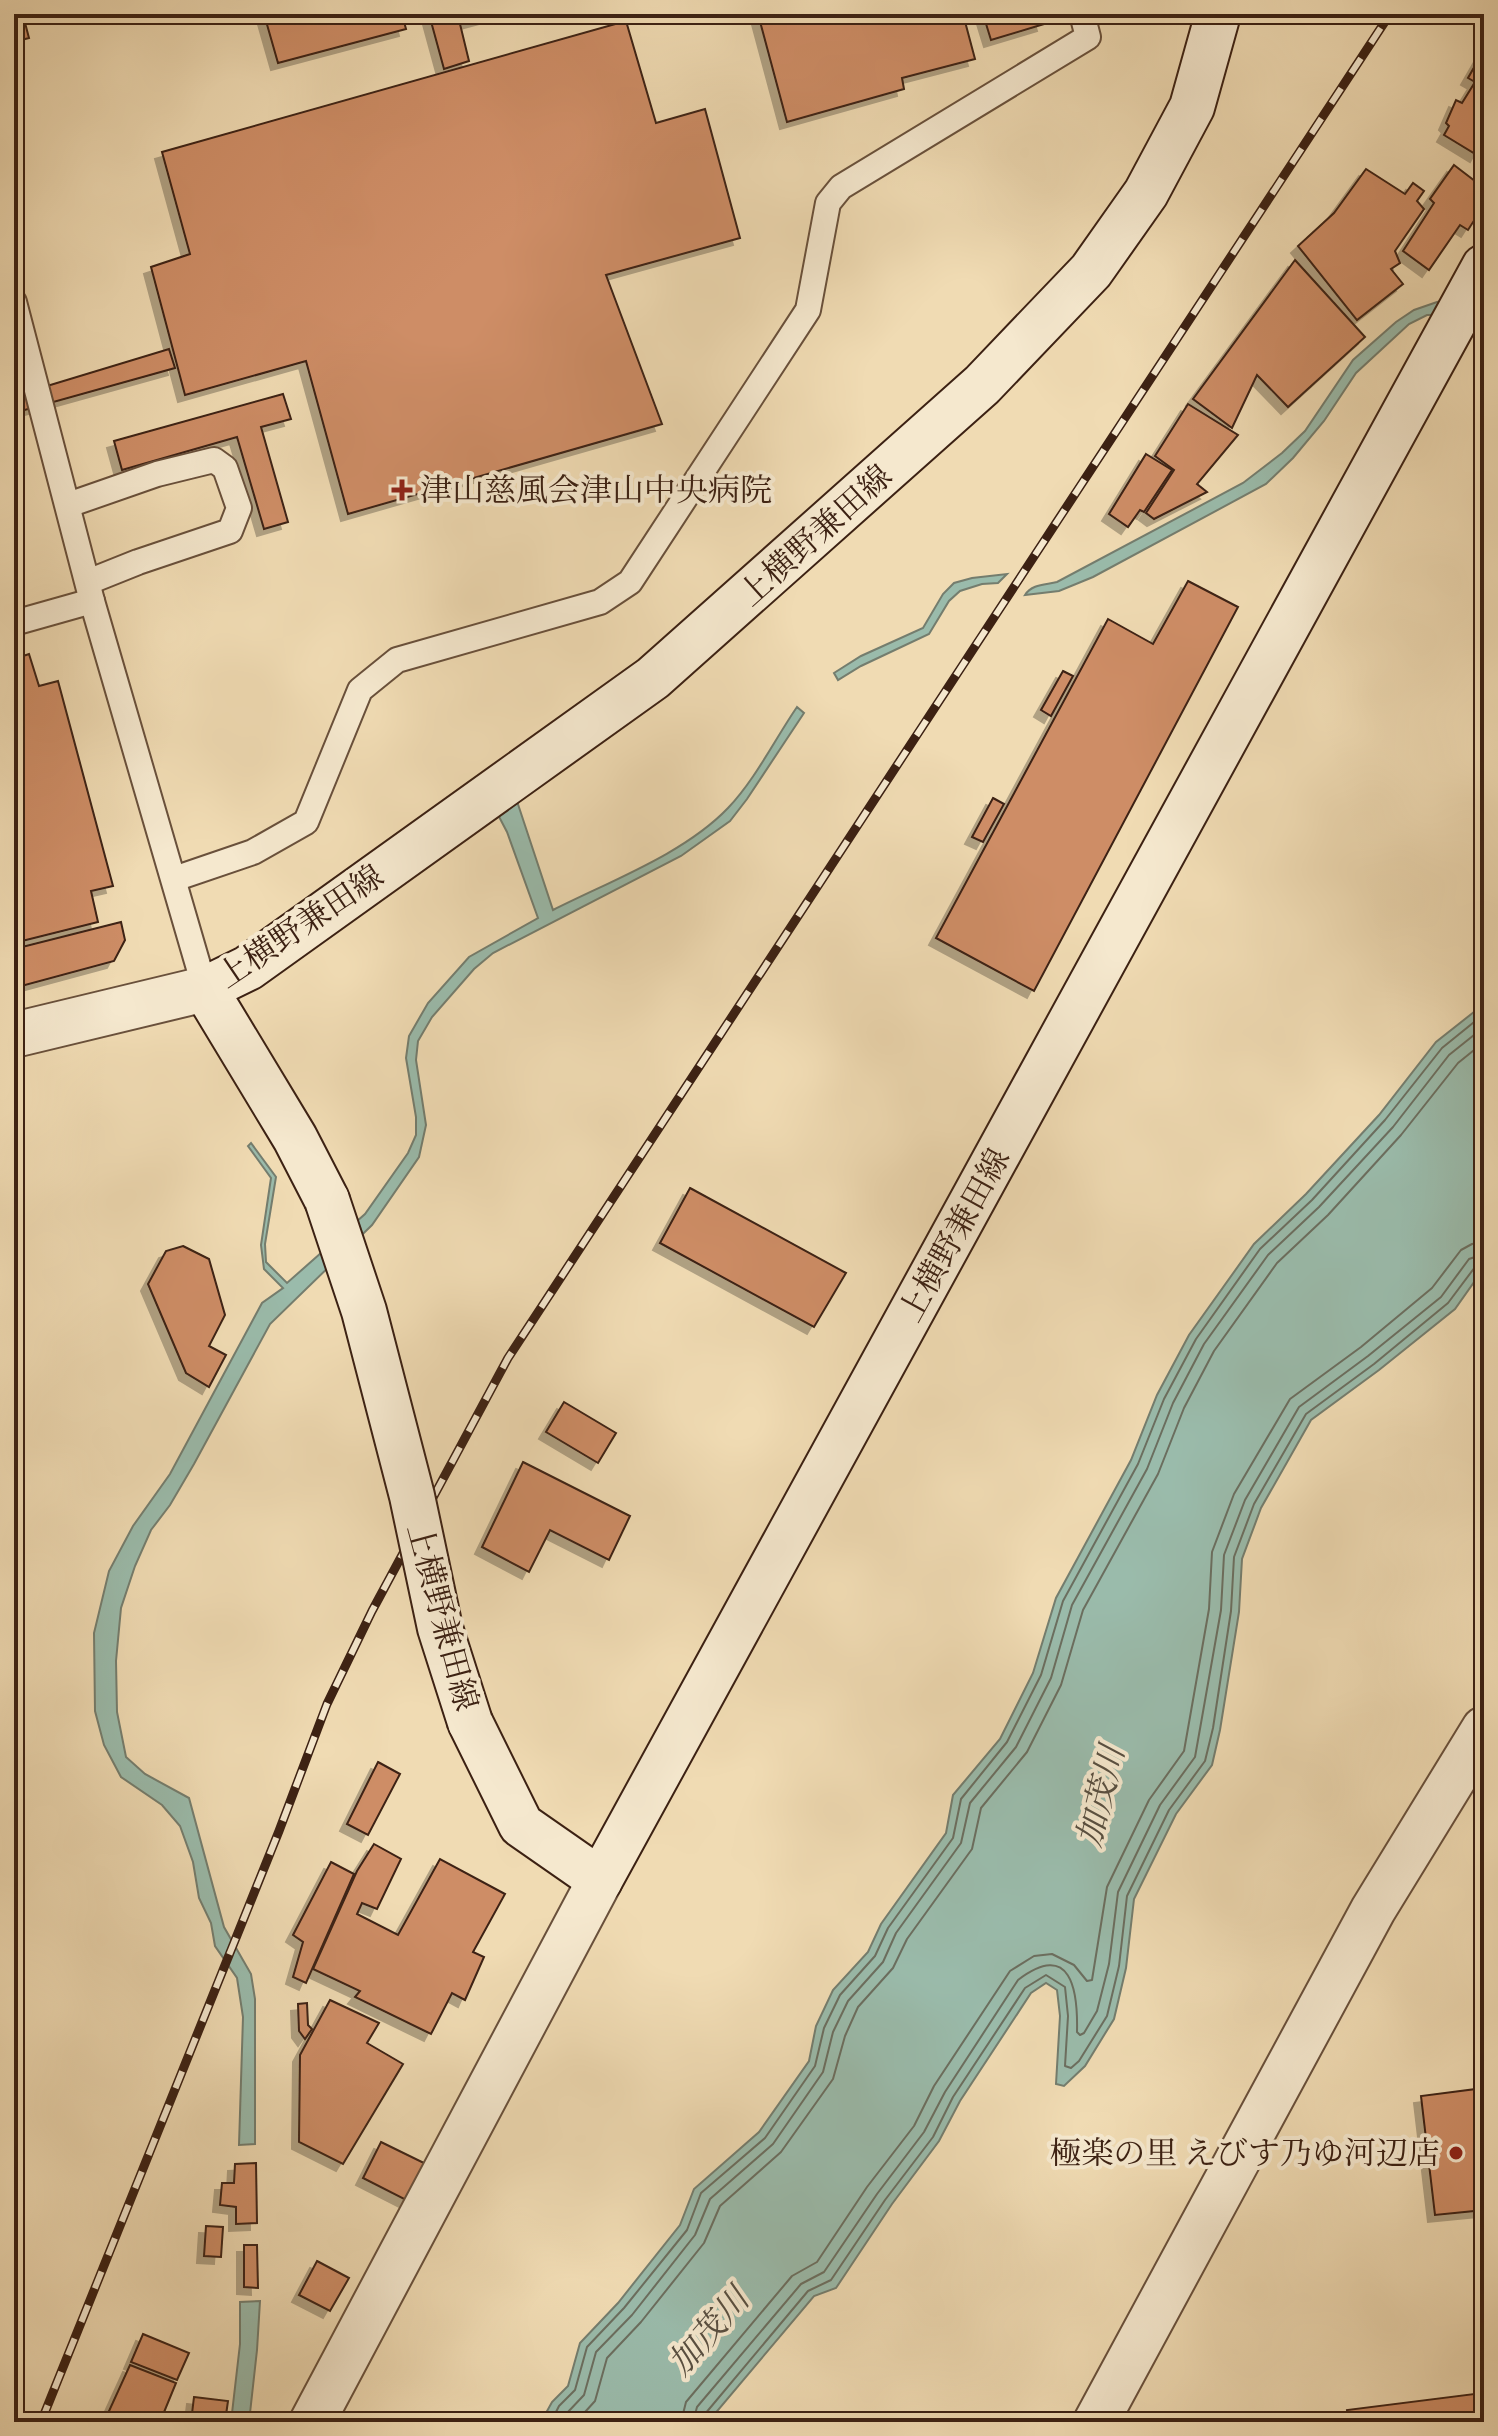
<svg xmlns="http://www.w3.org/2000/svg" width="1498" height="2436" font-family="'Sorts Mill Goudy','Noto Serif JP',serif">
	<defs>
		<filter id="shadow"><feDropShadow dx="-7" dy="7" stdDeviation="0" flood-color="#0004"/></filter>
	</defs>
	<rect width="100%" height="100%" fill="#f0dbb3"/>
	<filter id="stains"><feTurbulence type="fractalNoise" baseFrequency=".0025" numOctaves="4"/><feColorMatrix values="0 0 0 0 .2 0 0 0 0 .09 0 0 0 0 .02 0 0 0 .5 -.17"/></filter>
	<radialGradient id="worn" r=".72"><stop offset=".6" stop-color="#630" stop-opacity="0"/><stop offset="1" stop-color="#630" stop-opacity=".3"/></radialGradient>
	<g fill="#9abbab" stroke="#747d6e" stroke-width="2">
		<path d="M1484 294 1475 314 1427 315 1409 324 1356 373 1324 421 1293 458 1266 484 1093 577 1059 591 1025 595C1032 584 1045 585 1057 582L1243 483 1282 453 1305 431 1353 360 1396 322 1414 310 1437 302Z"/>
		<polygon points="1007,574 998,583 982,584 960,591 949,601 929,634 861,666 838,680 834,673 861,656 923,628 943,594 954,583 972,578"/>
		<path d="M797 707 804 713 747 799 730 821 681 856 493 953 474 969 432 1017 418 1041 416 1060 426 1125 419 1157 372 1225 270 1324 194 1464 170 1505 151 1530 135 1566 121 1608 116 1661 117 1712 126 1757 145 1774 189 1798 224 1927 251 1974 255 1999V2144L239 2145 243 2017 237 1978 215 1946 211 1923 199 1898 193 1862 180 1826 162 1805 121 1777 104 1745 95 1711 94 1633 109 1571 133 1526 170 1474 262 1303 283 1288 264 1269 261 1245 271 1178 248 1146 251 1143 276 1177 265 1244 266 1262 287 1283 365 1214 408 1153 416 1135V1117L406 1058 409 1036 428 1003 469 957 538 918 507 832 484 788 509 777 553 910C610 881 684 854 728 808 755 780 775 739 797 707Z"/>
		<polygon points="1484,1004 1484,1268 1455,1309 1379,1370 1311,1420 1261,1508 1242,1559 1239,1612 1220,1730 1212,1765 1176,1814 1134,1899 1126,1968 1114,2019 1085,2066 1064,2086 1056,2084 1060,2016 1057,1990 1046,1983 1031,1993 960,2101 939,2141 892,2204 836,2288 814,2296 708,2422 541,2422 552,2402 568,2386 580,2343 618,2303 680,2225 694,2189 759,2132 809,2061 816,2026 833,1990 868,1952 881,1924 946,1833 953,1795 1000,1739 1033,1673 1056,1598 1131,1460 1157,1395 1189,1335 1254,1244 1306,1194 1379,1115 1436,1042"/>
		<polygon points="260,2301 257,2350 249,2422 231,2422 240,2344 240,2302"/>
	</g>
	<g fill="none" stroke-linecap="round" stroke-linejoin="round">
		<g stroke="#6b6e5f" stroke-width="2">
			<polyline points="551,2422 559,2406 575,2390 587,2347 624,2308 687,2230 701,2193 765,2138 815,2066 824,2028 840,1995 875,1956 888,1928 953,1838 961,1799 1007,1742 1041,1675 1063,1601 1138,1464 1164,1399 1196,1339 1260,1249 1312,1200 1385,1120 1442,1048 1484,1014"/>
			<polyline points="562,2422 567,2413 584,2395 596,2352 632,2315 695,2235 710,2199 773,2144 823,2072 833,2032 848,2001 883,1962 896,1933 961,1843 970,1803 1016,1747 1051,1678 1072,1605 1147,1469 1173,1403 1204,1344 1268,1255 1319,1207 1393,1127 1449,1055 1484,1027"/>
			<polyline points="576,2422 595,2401 607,2358 641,2322 704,2243 720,2206 781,2152 833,2079 845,2036 858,2007 893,1968 907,1939 972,1849 981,1808 1027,1752 1061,1685 1083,1610 1158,1474 1184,1408 1214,1351 1277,1263 1328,1215 1401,1135 1458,1063 1484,1042"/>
			<polyline points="681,2422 686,2402 792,2276 817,2262 867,2187 914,2126 934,2086 1010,1971 1034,1956 1052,1954 1074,1965 1087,1981 1092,1980 1107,1887 1149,1800 1184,1751 1209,1609 1212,1552 1234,1494 1290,1399 1361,1347 1432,1288 1461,1250 1472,1244 1484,1242"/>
			<path d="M693 2422 697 2407 801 2284 824 2272 877 2194 924 2132 945 2092 1018 1980C1071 1940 1078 1990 1077 2032L1080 2035 1084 2033 1097 2011 1109 1964 1118 1892 1160 1805 1195 1757 1221 1610 1224 1555 1245 1500 1299 1407 1368 1356 1441 1297 1469 1259 1484 1254"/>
			<polyline points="703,2422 705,2414 808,2291 831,2280 885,2200 933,2137 953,2097 1025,1988 1046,1975 1065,1987 1068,2016 1065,2066 1071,2068 1079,2061 1107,2016 1119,1966 1127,1896 1169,1810 1205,1761 1213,1728 1231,1611 1234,1557 1254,1504 1306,1414 1374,1364 1448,1303 1475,1267 1484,1265"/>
		</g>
	</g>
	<g fill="#ce8d66" stroke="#3c2113" stroke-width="2" filter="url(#shadow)">
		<polygon points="14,14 41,14 24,19 29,38 14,42"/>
		<polygon points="264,14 402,14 406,29 278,63"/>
		<polygon points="429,14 497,14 460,24 469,61 444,69"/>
		<polygon points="758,14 963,14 975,59 902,78 904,89 787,122"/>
		<polygon points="983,14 1041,14 1044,24 991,40"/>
		<polygon points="626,21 656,123 705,109 740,238 606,275 662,424 348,514 306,361 185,395 151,267 190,254 162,152"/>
		<polygon points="1484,50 1484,142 1477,155 1444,135 1449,126 1446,123 1456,100 1462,103 1475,82 1468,78"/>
		<polygon points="1454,165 1484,188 1484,205 1468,230 1460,225 1429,270 1403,251 1434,203 1430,199"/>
		<polygon points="1366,169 1405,194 1413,183 1424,191 1417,201 1424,209 1395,251 1400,263 1391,269 1403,284 1357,320 1298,246 1334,213"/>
		<polygon points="1295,260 1365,337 1288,407 1257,375 1232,428 1193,399"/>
		<polygon points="169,349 175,368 14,413 14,396"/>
		<polygon points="283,394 291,419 261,427 288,522 264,529 237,437 122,470 114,441"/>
		<polygon points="1188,404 1238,435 1197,484 1207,492 1154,519 1146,513 1174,470 1155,456"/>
		<polygon points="1146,454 1172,470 1144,512 1140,510 1128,527 1109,514"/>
		<polygon points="1188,581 1238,607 1034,991 936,938 1108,619 1153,644"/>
		<polygon points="29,654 39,686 58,681 113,886 91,891 98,922 14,943 14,659"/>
		<polygon points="1063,671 1073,676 1051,716 1041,710"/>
		<polygon points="993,798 1004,804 983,842 972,837"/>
		<polygon points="121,922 125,940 114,961 14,988 14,949"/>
		<polygon points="690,1188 846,1273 814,1327 660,1243"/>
		<polygon points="183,1246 209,1259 225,1315 209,1346 226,1355 209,1387 186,1373 148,1284 166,1251"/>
		<polygon points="564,1402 616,1433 598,1463 546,1432"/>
		<polygon points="523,1462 630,1516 609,1560 550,1530 529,1572 482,1547"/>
		<polygon points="378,1762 400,1774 368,1835 347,1824"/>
		<polygon points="374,1844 401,1859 377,1909 362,1903 357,1914 398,1935 440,1859 505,1894 473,1952 484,1957 465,2000 452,1993 431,2034 355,1997 360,1991 313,1969 357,1871"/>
		<polygon points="331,1862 354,1874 306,1983 293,1977 303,1942 293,1935"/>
		<polygon points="330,2000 379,2023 367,2043 403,2064 343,2164 299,2142 300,2055"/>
		<polygon points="307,2003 308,2025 312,2029 305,2039 299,2031 298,2004"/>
		<polygon points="1484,2088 1484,2210 1435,2215 1421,2096"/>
		<polygon points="381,2142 426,2164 408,2201 363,2178"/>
		<polygon points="256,2163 257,2223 236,2224 236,2207 220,2205 222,2183 234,2183 235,2164"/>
		<polygon points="206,2226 223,2227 221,2257 204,2256"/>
		<polygon points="244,2245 257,2245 258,2288 244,2287"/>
		<polygon points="317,2261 349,2278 330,2311 299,2295"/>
		<polygon points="143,2334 189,2353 177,2380 131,2362"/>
		<polygon points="130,2365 176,2383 160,2422 104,2422"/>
		<polygon points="1482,2393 1484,2422 1348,2422 1347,2410"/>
		<polygon points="194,2397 228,2401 225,2422 191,2422"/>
	</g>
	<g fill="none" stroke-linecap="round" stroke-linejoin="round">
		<g stroke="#69503b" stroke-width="28">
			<g id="service">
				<polyline points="14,302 92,601 205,989"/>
				<polyline points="68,505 157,474 214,460 225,468 239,508 230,531 138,562 88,582"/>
				<polyline points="14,623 92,601"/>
				<polyline points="174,879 253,852 306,822 360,690 397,660 600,602 630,582 808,310 828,203 841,187 1088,37 1082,14"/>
			</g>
		</g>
		<g stroke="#69503b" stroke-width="48">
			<g id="minor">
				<polyline points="312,2422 600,1880"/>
				<polyline points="1096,2422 1373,1910 1484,1729"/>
			</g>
		</g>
		<g stroke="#69503b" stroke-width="48">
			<polyline id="tertiary" points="14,1035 205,989"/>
		</g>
		<g stroke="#3c2113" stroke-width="48">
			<g id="secondary">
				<polyline points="327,1200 295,1138 205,989 248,968 653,678 982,385 1091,271 1146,193 1192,107 1218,14"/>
				<polyline points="470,1722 521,1825 600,1880 1484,267"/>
			</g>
		</g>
		<use href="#service" stroke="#f5e8ce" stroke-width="24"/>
		<use href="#minor" stroke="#f5e8ce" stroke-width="44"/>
		<use href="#tertiary" stroke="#f5e8ce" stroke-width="44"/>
		<use href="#secondary" stroke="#f5e8ce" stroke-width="44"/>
		<g stroke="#3c2113" stroke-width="9">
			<polyline id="rail" points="41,2422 279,1831 327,1704 372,1611 508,1358 1390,14"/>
		</g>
		<use href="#rail" stroke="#f5e8ce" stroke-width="6" stroke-dasharray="18" stroke-linecap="butt"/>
		<g stroke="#3c2113" stroke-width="48" stroke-linecap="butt">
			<polyline id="secondary-bridge" points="327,1200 364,1311 412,1496 440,1628 470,1722"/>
		</g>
		<use href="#secondary-bridge" stroke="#f5e8ce" stroke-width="44"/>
	</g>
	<g fill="#8f2418" stroke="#f5e8ce" stroke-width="3">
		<path d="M398 478h8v8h8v8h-8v8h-8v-8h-8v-8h8z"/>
		<circle cx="1456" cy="2153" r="8"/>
	</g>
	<g text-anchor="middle" stroke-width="8" stroke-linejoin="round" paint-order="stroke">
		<g font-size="32" fill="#3c2113" stroke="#f5e8ce" text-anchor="start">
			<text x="420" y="501">津山慈風会津山中央病院</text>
			<text x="1440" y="2164" text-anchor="end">極楽の里 えびす乃ゆ河辺店</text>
		</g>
		<g font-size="32" fill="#3c2113" stroke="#f5e8ce">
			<text transform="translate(815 535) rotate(-42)" y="11">上横野兼田線</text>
			<text transform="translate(300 926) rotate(-34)" y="11">上横野兼田線</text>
			<text transform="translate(954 1235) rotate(-61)" y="11">上横野兼田線</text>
			<text transform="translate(443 1617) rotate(75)" y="11">上横野兼田線</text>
		</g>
		<g font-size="34" font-style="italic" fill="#584f41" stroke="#f5e8ce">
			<text transform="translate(1100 1796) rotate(-76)" y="12">加茂川</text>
			<text transform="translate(708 2331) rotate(-49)" y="12">加茂川</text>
		</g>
	</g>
	<rect width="1498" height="2436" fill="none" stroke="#f0dbb3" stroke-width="48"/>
	<rect x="16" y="16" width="1466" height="2404" fill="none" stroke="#3c2113" stroke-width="4"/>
	<rect x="24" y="24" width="1450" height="2388" fill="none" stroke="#3c2113" stroke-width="2"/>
	<rect width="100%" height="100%" filter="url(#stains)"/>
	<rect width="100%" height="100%" fill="url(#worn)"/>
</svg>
